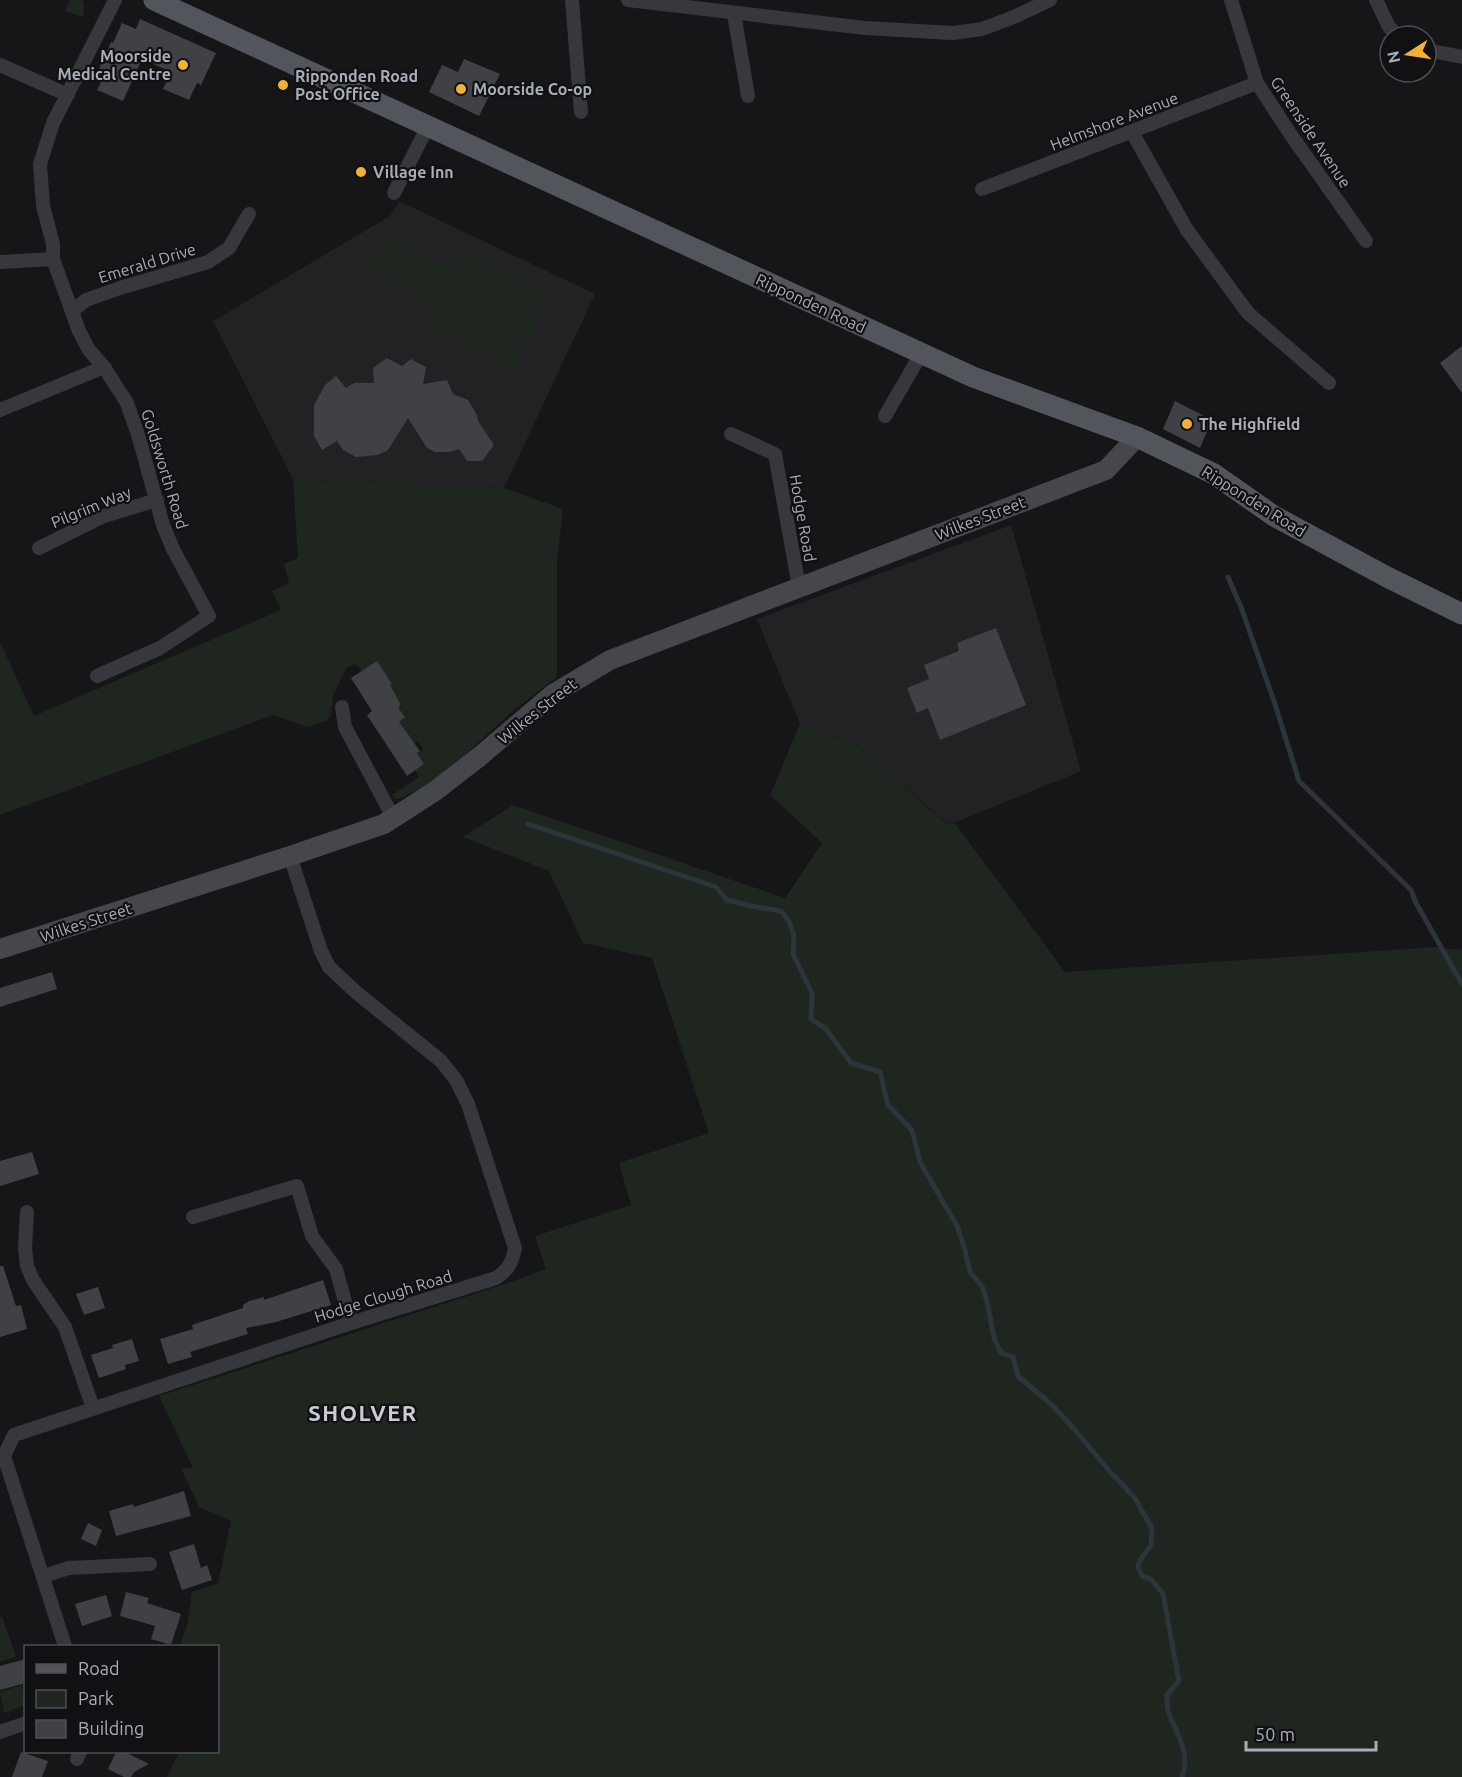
<svg xmlns="http://www.w3.org/2000/svg" width="1462" height="1777" font-family="Ubuntu,sans-serif">
	<rect width="100%" height="100%" fill="#161618"/>
	<g fill="#222225">
		<polygon points="399,201 595,294 504,488 293,479 213,321 390,216"/>
		<polygon points="1011,525 1081,771 949,825 855,744 800,724 757,619"/>
	</g>
	<g fill="#1e261f">
		<polygon points="70,0 82,0 84,4 83,17 65,11"/>
		<polygon points="387,234 451,267 460,251 550,297 514,369 424,324 434,305 368,271"/>
		<polygon points="293,479 504,488 563,509 557,561 557,677 515,709 465,755 428,784 400,799 395,799 392,795 419,777 415,770 424,764 417,753 423,749 418,741 411,745 399,722 405,717 399,709 400,703 398,699 381,692 392,684 377,661 362,671 355,664 346,668 333,696 331,715 326,721 307,727 273,715 0,815 0,642 34,716 281,610 272,591 289,583 284,564 298,558"/>
		<polygon points="800,724 855,744 948,825 955,823 1065,972 1435,947 1462,950 1462,1777 167,1777 179,1752 218,1752 218,1646 180,1646 187,1625 192,1592 218,1584 231,1521 199,1507 181,1468 193,1468 159,1396 511,1282 546,1269 535,1236 631,1205 619,1163 709,1133 652,958 583,943 549,871 463,837 513,805 785,898 822,843 770,795"/>
		<polygon points="2,1616 16,1657 0,1662 0,1617"/>
		<polygon points="22,1685 25,1705 4,1713 0,1692"/>
	</g>
	<g fill="none" stroke-linecap="round" stroke-linejoin="round">
		<g stroke="#2c353c" stroke-width="5">
			<polyline points="1228,577 1241,607 1275,704 1299,781 1411,890 1416,903 1462,984"/>
			<path d="M528 824 716 887 727 900 751 906 781 911 789 921 794 936 793 954 812 993 811 1019 825 1028 851 1063 880 1072 888 1105 912 1130 920 1162 957 1226 965 1250 970 1272 982 1286 987 1301 994 1338 1001 1353 1013 1357 1018 1376 1053 1406 1074 1429 1112 1474 1134 1497 1152 1528 1151 1545 1139 1562 1138 1568 1143 1577 1151 1579 1163 1594 1179 1681 1167 1695C1167 1701 1167 1708 1169 1714 1177 1734 1191 1754 1182 1777"/>
		</g>
	</g>
	<g fill="#404145">
		<polygon points="140,19 216,53 201,85 197,83 189,100 163,89 171,72 142,59 123,101 97,90 101,83 94,80 111,42 113,43 122,23 136,29"/>
		<polygon points="464,59 500,74 479,116 429,92 442,65 458,72"/>
		<polygon points="1462,346 1462,393 1440,363"/>
		<polygon points="387,358 402,366 411,359 426,367 423,384 447,380 453,394 468,400 477,415 478,421 494,445 482,461 467,461 459,449 450,452 435,452 427,448 408,418 388,450 378,455 356,457 343,450 337,441 322,450 314,436 314,405 325,385 336,376 346,388 354,383 374,383 373,368"/>
		<polygon points="1175,401 1212,420 1200,448 1163,429"/>
		<polygon points="996,628 1026,705 940,740 928,708 917,713 907,688 929,679 924,665 959,651 957,643"/>
		<polygon points="377,661 392,684 390,685 400,703 399,709 405,717 399,722 420,751 417,753 424,764 407,776 367,715 372,711 351,678"/>
		<polygon points="52,972 57,989 0,1007 0,988"/>
		<polygon points="32,1152 39,1174 0,1186 0,1161"/>
		<polygon points="0,1266 3,1266 16,1306 21,1305 27,1329 0,1337"/>
		<polygon points="323,1280 331,1305 276,1322 246,1328 248,1334 190,1352 192,1357 168,1364 160,1339 193,1329 192,1325 243,1308 243,1305 249,1301 264,1297 264,1300"/>
		<polygon points="98,1287 105,1308 84,1315 76,1294"/>
		<polygon points="132,1339 139,1361 125,1365 126,1369 99,1378 91,1355 113,1348 112,1345"/>
		<polygon points="184,1491 191,1516 116,1536 109,1511 133,1504 134,1507"/>
		<polygon points="88,1523 102,1530 96,1546 81,1539"/>
		<polygon points="194,1544 201,1568 207,1565 212,1580 182,1590 169,1552"/>
		<polygon points="126,1592 149,1598 147,1603 181,1614 171,1645 151,1639 155,1626 120,1616"/>
		<polygon points="106,1595 112,1616 82,1626 75,1604"/>
		<polygon points="26,1659 26,1683 0,1690 0,1666"/>
		<polygon points="21,1752 48,1761 42,1777 12,1777"/>
		<polygon points="116,1752 125,1752 149,1764 134,1772 131,1777 124,1777 108,1769"/>
	</g>
	<g fill="none" stroke-linecap="round" stroke-linejoin="round">
		<g stroke="#37383d" stroke-width="14">
			<polyline points="572,0 581,112"/>
			<polyline points="628,0 865,28 953,33 982,29 1014,17 1050,0"/>
			<polyline points="1231,0 1257,83 1291,135 1366,241"/>
			<polyline points="1376,0 1389,27 1398,36"/>
			<polyline points="734,14 748,96"/>
			<polyline points="1426,50 1462,57"/>
			<polyline points="0,65 68,95"/>
			<polyline points="1132,132 1187,230 1248,313 1329,383"/>
			<polyline points="982,189 1257,83"/>
			<polyline points="394,193 428,126"/>
			<polyline points="0,262 53,259"/>
			<polyline points="72,311 86,300 120,288 208,262 229,248 249,214"/>
			<polyline points="0,410 104,367"/>
			<polyline points="885,416 921,354"/>
			<polyline points="731,434 775,454 799,587"/>
			<polyline points="39,548 104,516 157,500"/>
			<polyline points="97,676 160,648 209,616 173,549 163,525 139,438 127,403 104,367 89,350 79,331 53,259 53,244 43,206 40,164 53,123 115,0"/>
			<polyline points="342,707 345,727 394,819"/>
			<polyline points="27,1212 25,1248 27,1266 33,1280 65,1327 93,1408"/>
			<polyline points="193,1217 297,1186 312,1236 336,1269 351,1323"/>
			<polyline points="43,1576 69,1568 150,1564"/>
			<path d="M65 1646 4 1456 14 1435 351 1323 496 1278C508 1270 512 1263 515 1248L468 1104 456 1080 441 1061 357 993 329 967 321 951 290 856"/>
			<polyline points="0,1732 26,1723"/>
			<polyline points="77,1759 80,1752"/>
		</g>
		<polyline stroke="#45474d" stroke-width="20" points="0,949 290,856 384,824 435,791 479,757 553,694 610,660 1106,470 1137,437"/>
		<polyline stroke="#53555c" stroke-width="21" points="154,0 973,377 1137,437 1214,474 1274,516 1387,577 1462,614"/>
	</g>
	<g fill="#f2b134" stroke="#111113" stroke-width="2">
		<circle cx="183" cy="65" r="6"/>
		<circle cx="283" cy="85" r="6"/>
		<circle cx="461" cy="89" r="6"/>
		<circle cx="361" cy="172" r="6"/>
		<circle cx="1187" cy="424" r="6"/>
	</g>
	<g text-anchor="middle" stroke-width="4.5" stroke-linejoin="round" paint-order="stroke">
		<g font-size="16" font-weight="bold" fill="#a8adb8" stroke="#111113" text-anchor="start">
			<text x="171" y="62" text-anchor="end">Moorside<tspan x="171" dy="18">Medical Centre</tspan></text>
			<text x="295" y="82">Ripponden Road<tspan x="295" dy="18">Post Office</tspan></text>
			<text x="473" y="95">Moorside Co-op</text>
			<text x="373" y="178">Village Inn</text>
			<text x="1199" y="430">The Highfield</text>
		</g>
		<g font-size="16" fill="#a8adb8" stroke="#111113">
			<text transform="translate(1114 121) rotate(-21)" y="6">Helmshore Avenue</text>
			<text transform="translate(1311 132) rotate(56)" y="6">Greenside Avenue</text>
			<text transform="translate(147 263) rotate(-17)" y="6">Emerald Drive</text>
			<text transform="translate(811 303) rotate(25)" y="6">Ripponden Road</text>
			<text transform="translate(165 469) rotate(73)" y="6">Goldsworth Road</text>
			<text transform="translate(1254 501) rotate(32)" y="6">Ripponden Road</text>
			<text transform="translate(91 507) rotate(-22)" y="6">Pilgrim Way</text>
			<text transform="translate(803 518) rotate(80)" y="6">Hodge Road</text>
			<text transform="translate(980 518) rotate(-21)" y="6">Wilkes Street</text>
			<text transform="translate(537 711) rotate(-38)" y="6">Wilkes Street</text>
			<text transform="translate(86 922) rotate(-18)" y="6">Wilkes Street</text>
			<text transform="translate(383 1296) rotate(-17)" y="6">Hodge Clough Road</text>
		</g>
		<g font-size="22" font-weight="bold" letter-spacing="1.5" fill="#c9ccd4" stroke="#111113">
			<text x="363" y="1421">SHOLVER</text>
		</g>
	</g>
	<rect x="24" y="1645" width="195" height="108" fill="#111113" stroke="#4d4f55" stroke-width="1.5"/>
	<rect x="36" y="1664" width="30" height="9" fill="#53555c" stroke="#4d4f55" stroke-width="1.5"/>
	<text x="78" y="1675" font-size="18" fill="#a8adb8">Road</text>
	<rect x="36" y="1690" width="30" height="18" fill="#1e261f" stroke="#4d4f55" stroke-width="1.5"/>
	<text x="78" y="1705" font-size="18" fill="#a8adb8">Park</text>
	<rect x="36" y="1720" width="30" height="18" fill="#404145" stroke="#4d4f55" stroke-width="1.5"/>
	<text x="78" y="1735" font-size="18" fill="#a8adb8">Building</text>
	<g transform="translate(1408 54) rotate(258)"><circle r="28" fill="#111113" stroke="#4d4f55" stroke-width="1.5"/>
	<path d="M0-4.5L10 22L0 15L-10 22Z" fill="#f2b134"/>
	<text y="-9" font-size="16" font-weight="bold" text-anchor="middle" fill="#a8adb8">N</text>
	</g>
	<path d="M1246 1741v9h130v-9" fill="none" stroke="#a8adb8" stroke-width="3"/>
	<text x="1255" y="1741" font-size="18" fill="#a8adb8" stroke="#111113" stroke-width="4.5" paint-order="stroke">50 m</text>
</svg>
